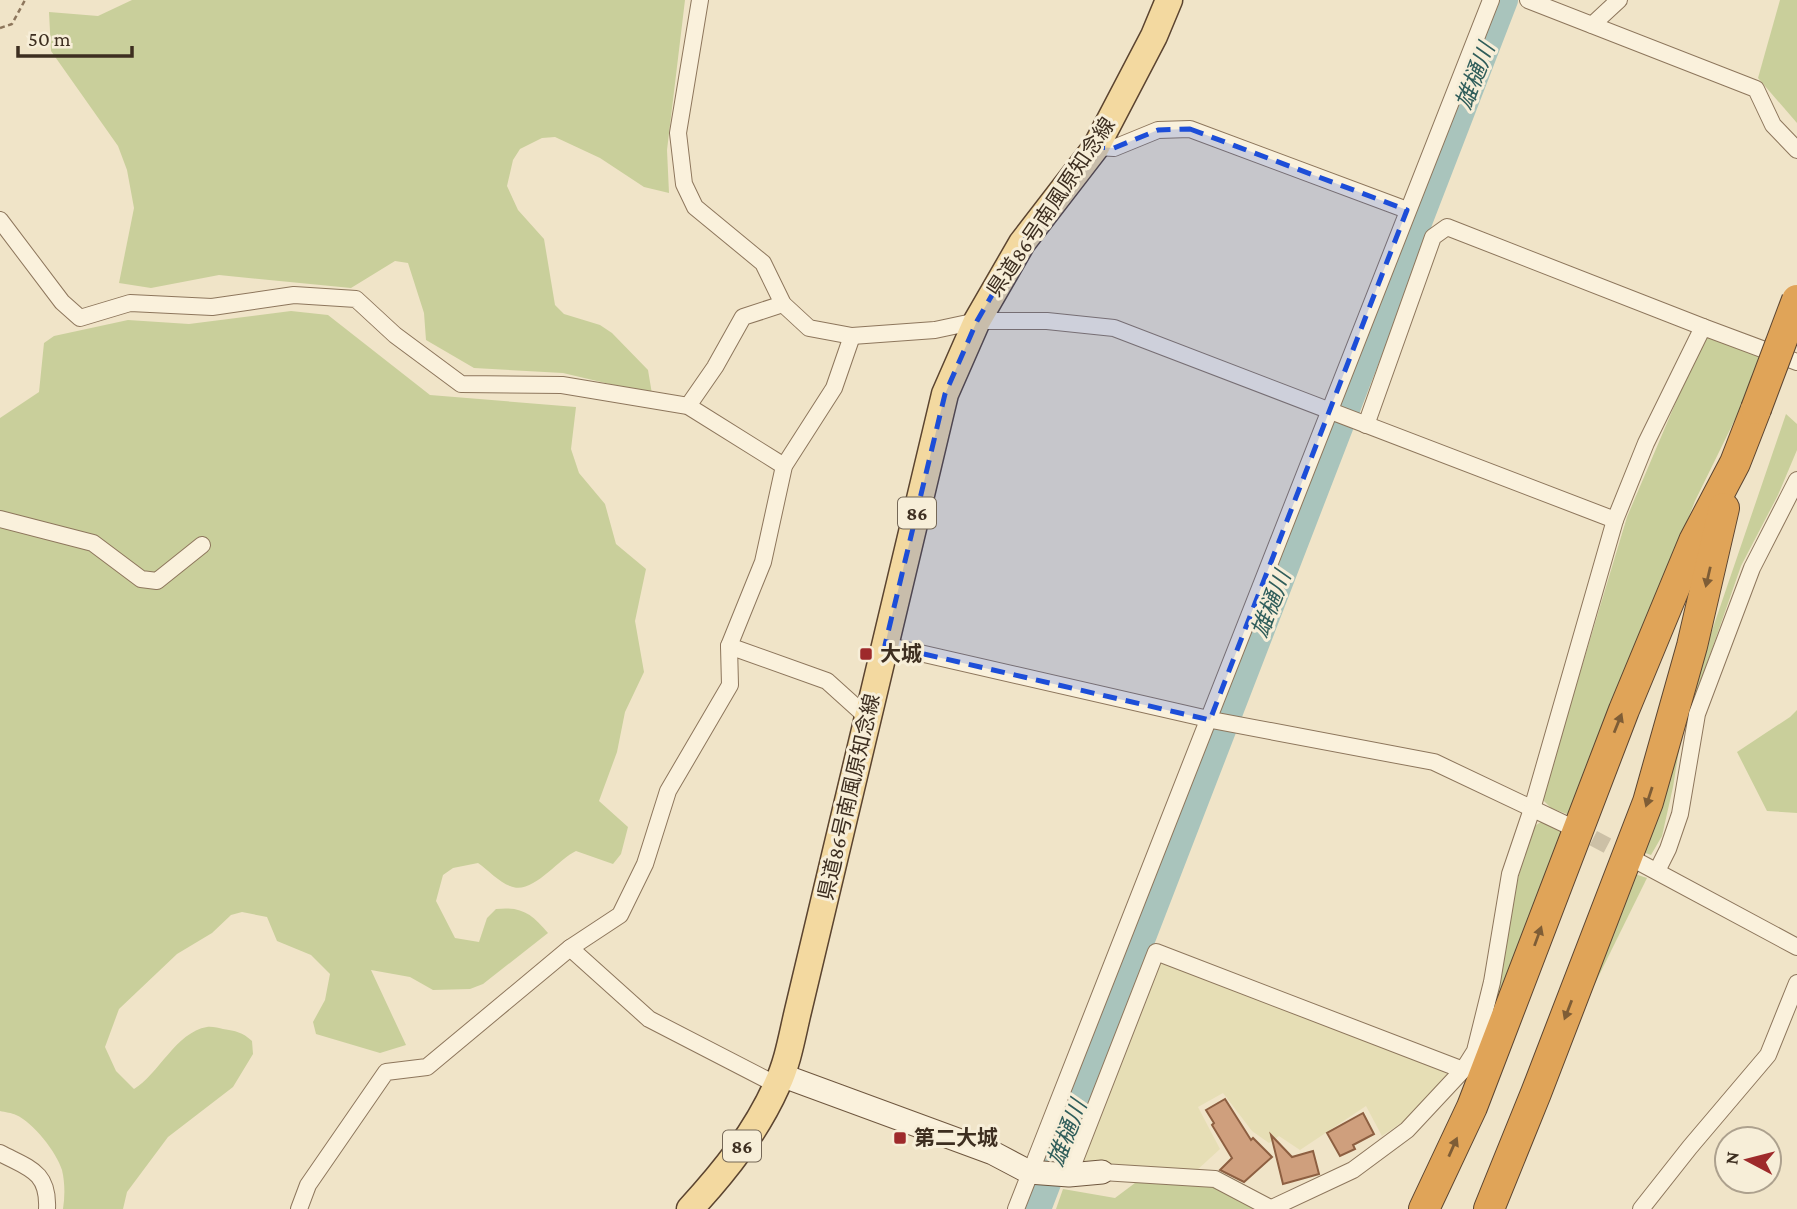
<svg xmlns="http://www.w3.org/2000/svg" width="1797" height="1209" font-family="'Crimson Pro','Noto Sans JP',serif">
	<rect width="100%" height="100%" fill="#f0e4c8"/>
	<polygon fill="#e6deb5" points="1161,962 1166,963 1437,1066 1446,1072 1448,1081 1416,1113 1382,1136 1366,1106 1300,1150 1279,1136 1269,1143 1252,1131 1223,1093 1198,1107 1220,1149 1196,1171 1086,1168 1082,1161 1155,971"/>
	<g fill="#c9cf9b">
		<polygon points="132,0 685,0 667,150 669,193 644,187 600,158 555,137 542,138 520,149 513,160 507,186 518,210 544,239 555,305 564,314 600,325 612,333 648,370 652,394 563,373 474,368 426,340 424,313 408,263 395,261 351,288 219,275 151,288 119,283 134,208 127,170 118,146 51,51 49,12 98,16"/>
		<polygon points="1780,0 1797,0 1797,123 1758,78"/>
		<path d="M291 311 328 315 430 395 576 407 571 449 579 473 605 504 616 544 646 569 635 621 644 672 625 712 617 752 599 801 628 827 621 854 613 864 576 851C557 860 532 896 510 886 499 882 488 870 478 863L453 868 443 875 436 901 455 938 479 942 487 918 496 909C522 906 532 914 548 933L483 984 470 989 433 990 410 977 371 970 406 1045 380 1053 316 1034 313 1022 325 1000 330 974 311 955 277 941 267 917 242 912 231 915 212 933 177 954 119 1009 105 1047 116 1071 134 1089C158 1075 176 1032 207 1027 211 1026 219 1028 223 1029 236 1031 242 1032 252 1041L253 1054 233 1087 168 1137 127 1192 123 1209H63C65 1196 65 1183 62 1170 57 1153 33 1122 16 1115 12 1113 5 1112 0 1111V418L39 392 44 343 54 336 128 320 189 324Z"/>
		<polygon points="1704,336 1760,356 1743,403 1695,501 1572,816 1551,808 1542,799 1627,517"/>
		<polygon points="1786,414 1797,424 1797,450 1778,495 1741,566 1681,738 1673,787 1662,836 1651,855 1637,850"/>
		<polygon points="1797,710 1797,813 1767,811 1737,752 1790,717"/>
		<polygon points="1544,820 1564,830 1487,1033 1513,900 1530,829"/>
		<polygon points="1629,872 1647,878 1579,1016"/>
		<polygon points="1139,1180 1214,1185 1257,1209 1056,1209 1063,1189 1115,1198"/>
	</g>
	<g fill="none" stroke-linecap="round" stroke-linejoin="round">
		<polyline stroke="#a9c4bc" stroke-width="28" points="1037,1209 1504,0"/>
	</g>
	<g fill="#cf9f7d" stroke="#8d5f41" stroke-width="2">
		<polygon points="1225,1099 1251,1140 1253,1138 1272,1157 1244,1182 1220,1170 1232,1158 1212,1125 1214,1123 1206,1110"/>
		<polygon points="1363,1113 1374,1134 1353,1145 1355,1149 1340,1156 1327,1133"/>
		<polygon points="1271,1135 1292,1157 1313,1151 1319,1174 1283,1184"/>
	</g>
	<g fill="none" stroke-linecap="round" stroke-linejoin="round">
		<polyline stroke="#ccc0a6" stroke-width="16" stroke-dasharray="16 8" stroke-linecap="butt" points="1572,827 1633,859"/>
		<g stroke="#8d765c" stroke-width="18">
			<g id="street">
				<polyline points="700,0 678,133 684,184 695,207 763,263 783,304 809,328 852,336 935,330 977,321 1047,321 1114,328 1615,520"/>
				<polyline points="1528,0 1756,89 1773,125 1797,150"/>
				<polyline points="1592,25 1619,0"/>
				<polyline points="1096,147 1114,148 1158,130 1190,129 1407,210"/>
				<polyline points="0,220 62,302 80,318 130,303 212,307 294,295 356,299 395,335 461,384 562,385 688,406 784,466"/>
				<polyline points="688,406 715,367 743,317 783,304"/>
				<polyline points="1366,425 1433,237 1447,227 1703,327"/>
				<polyline points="0,519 93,543 141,579 157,581 202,545"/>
				<polyline points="885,645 1217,721 1434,762 1569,826"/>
				<polyline points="729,646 827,681 868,718"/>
				<polyline points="1635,860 1797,947"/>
				<polyline points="1657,871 1668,849 1680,814 1697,714 1752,568 1797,480"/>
				<polyline points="570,948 649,1019 777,1085"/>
				<path d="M0 1153C28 1168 49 1171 47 1209"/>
				<polyline points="1102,1172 1215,1179 1272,1209"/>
				<polyline points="1069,1175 1156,952 1463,1070"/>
				<polyline points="1272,1208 1353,1170 1407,1130 1463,1070 1475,1051 1492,982 1510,874 1532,809 1615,520 1646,443 1703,327 1797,362"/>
				<polyline points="299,1209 308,1185 386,1072 427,1067 570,948 620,915 645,864 668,791 730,685 729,646 763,562 784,466 834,388 852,336"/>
				<polyline points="1016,1209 1491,0"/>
				<polyline points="1641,1209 1690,1147 1768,1055 1797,983"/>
			</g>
		</g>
		<g stroke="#6f573f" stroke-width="25">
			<polyline id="secondary" points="781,1075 993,1153 1029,1172 1069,1175 1102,1172"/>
		</g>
		<g stroke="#5b4430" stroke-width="29">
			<path id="primary" d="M690 1209C725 1171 756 1132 777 1085 788 1062 792 1036 798 1011L945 394 977 321 1022 243 1096 147 1154 36 1169 0"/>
		</g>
		<g stroke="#5b4430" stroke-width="32">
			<g id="highway">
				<polyline points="1424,1209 1472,1107 1624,710 1694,541 1735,463 1756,409"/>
				<polyline points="1489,1209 1536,1093 1648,802 1692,646 1724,508"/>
			</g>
		</g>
		<polyline stroke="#8d765c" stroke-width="2.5" stroke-dasharray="5 3.5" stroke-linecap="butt" points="0,28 12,24 25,0"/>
		<use href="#street" stroke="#faf1dc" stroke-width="16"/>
		<use href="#secondary" stroke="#faf1dc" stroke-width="23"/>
		<use href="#primary" stroke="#f3d9a0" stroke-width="26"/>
		<use href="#highway" stroke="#e0a458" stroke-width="30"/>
		<g stroke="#5b4430" stroke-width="32" stroke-linecap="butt">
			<polyline id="highway-bridge" points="1756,409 1797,300"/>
		</g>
		<use href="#highway-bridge" stroke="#e0a458" stroke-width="30"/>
	</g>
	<defs><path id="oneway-solid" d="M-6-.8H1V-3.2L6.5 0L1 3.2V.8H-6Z" transform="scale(1.75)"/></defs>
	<g fill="#7e5d36">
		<use href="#oneway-solid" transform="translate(1708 577) rotate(103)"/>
		<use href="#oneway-solid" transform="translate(1618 723) rotate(-68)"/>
		<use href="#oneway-solid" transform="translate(1649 797) rotate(108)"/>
		<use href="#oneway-solid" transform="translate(1538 936) rotate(-70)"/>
		<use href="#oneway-solid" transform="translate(1568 1010) rotate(111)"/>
		<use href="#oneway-solid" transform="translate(1453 1147) rotate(-66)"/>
	</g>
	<path fill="#1d4ed8" fill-opacity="0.2" stroke="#1d4ed8" stroke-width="5" stroke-dasharray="14 9" stroke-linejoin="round" d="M1190 129 1407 210 1210 720 885 645 945 394 977 321 1022 243 1096 147 1114 148 1158 130Z"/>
	<g fill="#9e2a2b" stroke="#f7eed8" stroke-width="2.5">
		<rect x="859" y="647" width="14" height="14" rx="3.5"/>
		<rect x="893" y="1131" width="14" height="14" rx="3.5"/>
	</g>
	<g text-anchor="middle" stroke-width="6" stroke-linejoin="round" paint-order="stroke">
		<g fill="#f7eed8" stroke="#756857" stroke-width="2">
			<rect x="898" y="497.5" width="38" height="31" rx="5"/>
			<rect x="723" y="1130.5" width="38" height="31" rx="5"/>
		</g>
		<g font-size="19" font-weight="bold" fill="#3d2e20">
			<text x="917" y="520">86</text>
			<text x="742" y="1153">86</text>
		</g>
		<g font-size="21" fill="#3d2e20" stroke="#f7eed8">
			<text transform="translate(1051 207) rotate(-56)" y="7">県道86号南風原知念線</text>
			<text transform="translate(849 797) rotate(-77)" y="7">県道86号南風原知念線</text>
		</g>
		<g font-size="21" font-weight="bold" fill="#3d2e20" stroke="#f7eed8" text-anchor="start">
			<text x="880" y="661">大城</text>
			<text x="914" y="1145">第二大城</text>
		</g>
		<g font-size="23" font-style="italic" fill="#2f5d5a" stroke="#f7eed8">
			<text transform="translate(1475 76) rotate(-69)" y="8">雄樋川</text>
			<text transform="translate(1271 604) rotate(-69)" y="8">雄樋川</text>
			<text transform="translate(1067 1133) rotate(-69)" y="8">雄樋川</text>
		</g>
	</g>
	<g transform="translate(1748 1160) rotate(277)"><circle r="33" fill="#f7eed8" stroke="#ada18e" stroke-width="2"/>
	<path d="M0-5L12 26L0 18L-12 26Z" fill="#9e2a2b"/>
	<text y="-10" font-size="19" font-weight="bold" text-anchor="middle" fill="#3d2e20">N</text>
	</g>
	<path d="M18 46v10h114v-10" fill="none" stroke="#3d2e20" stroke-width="3.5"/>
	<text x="28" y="46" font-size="21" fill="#3d2e20" stroke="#f7eed8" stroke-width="5" paint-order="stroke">50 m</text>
</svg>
